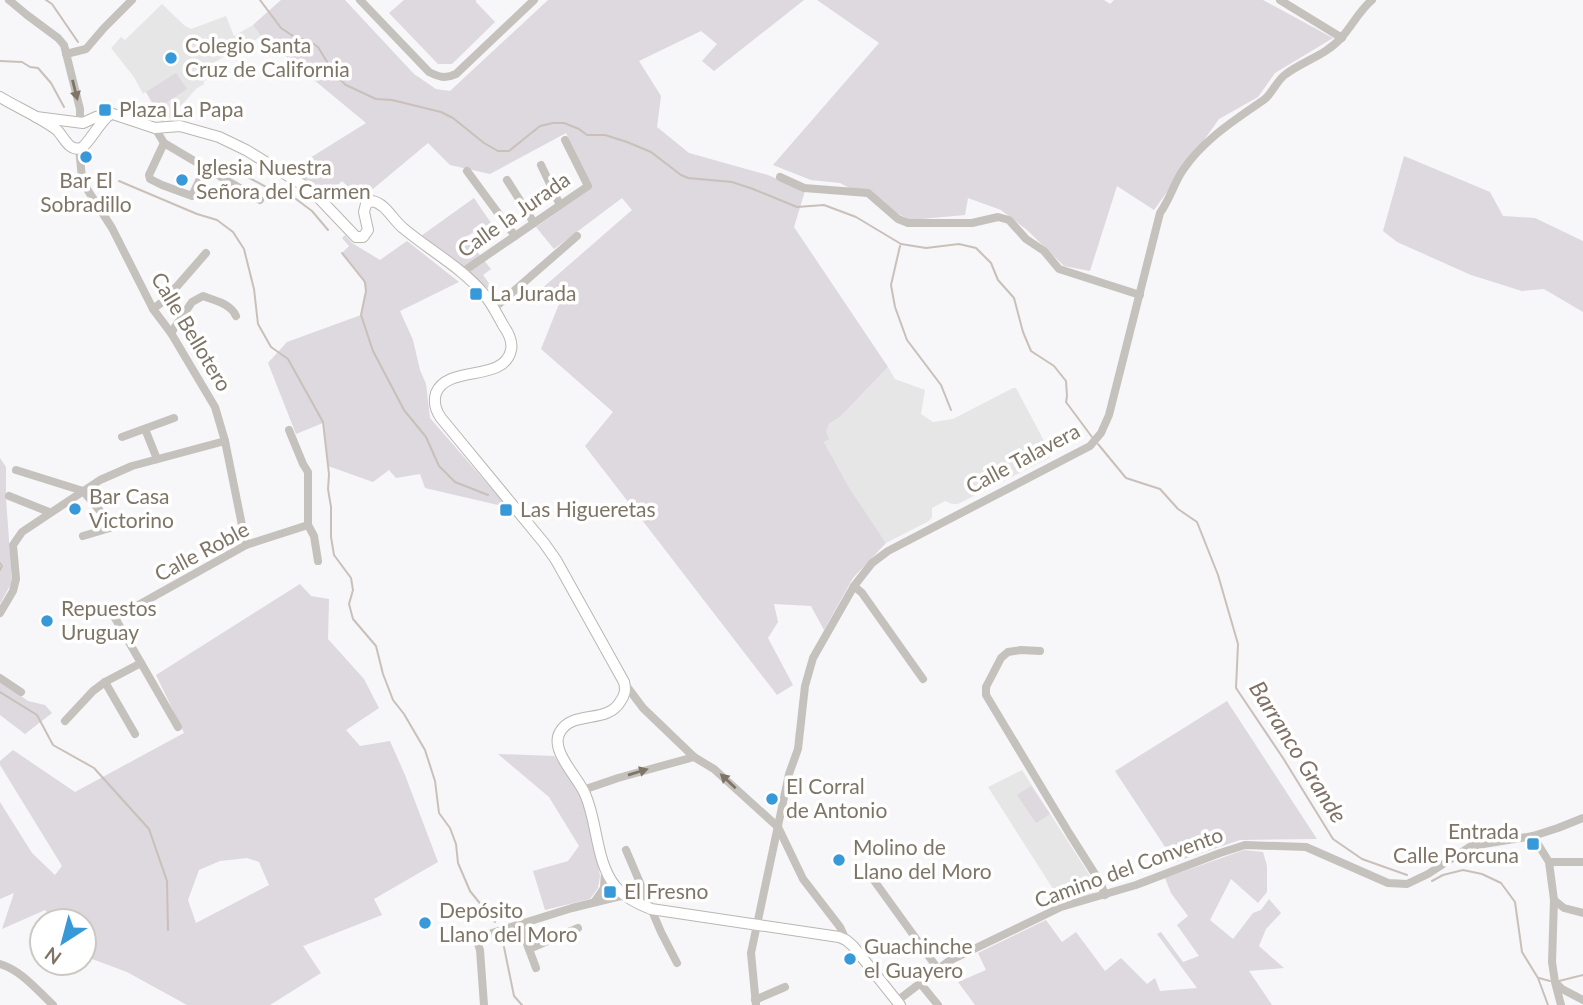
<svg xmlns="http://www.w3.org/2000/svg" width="1583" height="1005" font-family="Lato,sans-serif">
	<rect width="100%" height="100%" fill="#f7f6f8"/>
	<g fill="#e7e6e6">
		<polygon points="162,4 185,26 191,29 226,16 234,36 253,25 261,36 240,50 235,50 210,65 209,68 210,76 204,81 204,84 196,89 170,118 161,122 146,92 143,94 134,77 111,48 121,37 125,40"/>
		<polygon points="888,367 895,379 925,390 921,414 933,422 953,419 1013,388 1016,388 1051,454 1049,458 958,504 952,504 945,501 932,508 932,517 929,521 886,543 850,489 824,442 826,428 829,424 841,416"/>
		<polygon points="1022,770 1096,885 1092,888 1094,894 1062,903 988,787"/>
	</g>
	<g fill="#ded8df" fill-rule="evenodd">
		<polygon points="281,0 345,0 414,74 436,89 450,91 548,0 804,0 714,71 702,61 717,44 701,31 639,61 661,96 657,127 689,153 768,175 805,191 794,227 888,367 841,416 829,424 826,432 829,439 824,442 850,489 886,543 853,578 824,630 811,606 774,604 778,622 768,638 793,685 777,695 585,446 613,412 541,349 559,304 545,293 539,291 632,210 622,198 554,249 536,227 591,188 566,133 490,174 450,165 428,143 361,199 342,181 325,197 289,171 366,123 261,36 253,25"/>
		<polygon points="404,0 476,0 476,2 495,22 452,64 438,64 389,13"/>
		<polygon points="817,0 1104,0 1110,4 1114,0 1263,0 1333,38 1275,73 1258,97 1219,119 1154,210 1117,186 1090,271 1064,266 1027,230 1001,210 968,198 965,215 910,220 840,183 811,180 773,165 879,43"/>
		<polygon points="176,73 187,89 157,109 146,92"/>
		<polygon points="1404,156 1490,192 1503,216 1535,218 1583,241 1583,312 1544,289 1522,291 1471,275 1397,242 1383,231"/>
		<polygon points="474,198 491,223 465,237 491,269 483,275 491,286 487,288 421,236"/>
		<path d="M345 235 352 243 380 260 407 241 459 282 400 311 413 340 420 370 426 384 430 418 503 502 498 505 425 488 420 474 396 478 389 470 373 482 328 466 323 423 296 434 268 363 287 342 361 315C371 281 363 278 342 253L349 246 342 238Z"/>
		<polygon points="0,458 6,467 6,498 12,582 0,604"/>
		<path d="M300 584 311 596 329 599 328 639 364 679 379 708 346 730 360 746 390 741 405 775 438 862 374 899 382 915 303 946 321 973 270 1005H187L127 972 84 956V921H53L45 910 2 929 14 893 0 899V802L32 853 55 875 62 866 0 765V761L13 750 75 792 184 733 156 675ZM247 858 259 862 269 885 196 923 188 900 199 870 220 861Z"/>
		<polygon points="0,681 28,701 45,705 52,713 25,734 0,715"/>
		<polygon points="1227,701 1317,839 1240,840 1175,862 1115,771"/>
		<polygon points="498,754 554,756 580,793 595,844 600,876 598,888 590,899 545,910 533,871 568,861 579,846 549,797"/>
		<polygon points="1031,786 1050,814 1036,823 1017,795"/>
		<polygon points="1244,850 1263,852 1267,866 1267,892 1258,903 1231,879 1210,920 1233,939 1253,913 1261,910 1269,899 1281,913 1266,929 1259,946 1284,968 1249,971 1272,1005 975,1005 958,982 986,970 978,953 1046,920 1062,942 1076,932 1105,971 1121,958 1147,984 1155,978 1160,991 1197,988 1157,934 1161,932 1183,962 1199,956 1177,925 1188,916 1171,893 1165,878"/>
	</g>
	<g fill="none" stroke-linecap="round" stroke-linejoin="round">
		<g stroke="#c9c0ba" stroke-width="2">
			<polyline points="46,0 52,4 78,42"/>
			<polyline points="260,0 281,28 296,38 308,40 318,47 335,75 346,85 376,99 392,100 441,112 453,118 484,143 498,151 509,151 540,126 553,123 564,123 579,129 587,135 605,135 627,142 651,152 681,175 688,178 732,182 753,189 797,207 824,205 856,217 901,244 926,248 959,244 976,248 991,263 998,280 1014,298 1023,332 1031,351 1054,366 1066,381 1067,396 1066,402 1092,437"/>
			<polyline points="0,61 22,62 30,67 38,68 51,83 64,107"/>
			<polyline points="244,175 268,188 296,199 312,211 328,230"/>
			<polyline points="119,181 197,214 217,220 233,232 244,249 254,289 258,324 271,347 288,359 323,422 329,474 328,489 331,507 331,537 334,555 351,578 353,590 349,604 353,619 376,646 383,674 393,700 404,714 425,750 435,781 439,813 450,828 456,844 458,863 470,891 495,922"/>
			<polyline points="900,246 891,285 895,307 907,340 941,385 951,410"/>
			<polyline points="342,253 365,282 366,291 361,315 373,351 404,410 426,437 439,466 455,482 488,495"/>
			<polyline points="1098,444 1126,478 1160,489 1178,509 1197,522 1218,575 1238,644 1236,688 1283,758 1333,839 1362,859 1407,875"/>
			<polyline points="0,563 2,566 0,570"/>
			<polyline points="0,692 37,715 53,745 94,768 149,829 167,881 168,930"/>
			<polyline points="1432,881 1443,875 1463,870 1482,874 1501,883 1515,902 1522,952 1538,978 1548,1005"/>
			<polyline points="504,947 514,996 522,1005"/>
			<polyline points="1539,978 1550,981"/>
			<polyline points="1559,981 1583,975"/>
		</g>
		<g stroke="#bab7b1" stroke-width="12">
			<g id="major">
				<path d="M0 97C18 108 40 117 57 130 64 137 69 152 81 148 88 145 99 123 109 115"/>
				<path d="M36 117 83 123 96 117 113 114 155 128 180 126 219 137 246 150 303 185 317 196 356 237H363L368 230 364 212 366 204 372 201C385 203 393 220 403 228 429 250 461 267 483 293 491 302 497 314 503 325 508 332 513 341 511 350 504 383 448 364 436 393 433 403 436 411 441 418L544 543 556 560 624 682C626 690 625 695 620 702 607 724 572 710 560 732 549 750 578 777 585 794 598 823 595 860 615 886 624 897 638 904 651 909L839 937 846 940 853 946 900 1005"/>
			</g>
		</g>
		<g stroke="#c5c2bd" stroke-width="8">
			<polyline points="9,0 27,15 58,38 64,45 80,109 80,122"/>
			<path d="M360 0 429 72C439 77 445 79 456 74L534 0"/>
			<polyline points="1280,0 1342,38"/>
			<polyline points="66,54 86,49 104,28 132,0"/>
			<polyline points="155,128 164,143 260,200"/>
			<polyline points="164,143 149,175 150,179 162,185 192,196 205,168"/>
			<polyline points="79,148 82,178 87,189 112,228 153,309 171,333 215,407 225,441 246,545"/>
			<polyline points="541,165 560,205"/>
			<polyline points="467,171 515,236"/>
			<polyline points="780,177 804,188 868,193 898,219 908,223 972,223 998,217 1009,220 1026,239 1044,251 1059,269 1140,295"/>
			<polyline points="507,180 534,223"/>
			<polyline points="461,273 588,186 565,140"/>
			<polyline points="493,307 499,304 577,236"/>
			<polyline points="153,309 165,300 206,253"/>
			<path d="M171 333 192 302 203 296C215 301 230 303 236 316"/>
			<polyline points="145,429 157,459"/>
			<polyline points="289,430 303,464 308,472 308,525 314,536 318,561"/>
			<polyline points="122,437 174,418"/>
			<polyline points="16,470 83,491 112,525 110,528 83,536"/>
			<polyline points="9,496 49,512"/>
			<polyline points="854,586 862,593 923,679"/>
			<polyline points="0,613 13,591 16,579 13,545 22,532 100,480 132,466 225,441"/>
			<polyline points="1040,651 1021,650 1008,652 1001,658 986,687 986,695 1069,833 1100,882 1105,895"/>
			<polyline points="0,678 21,692"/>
			<polyline points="105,682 135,734"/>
			<polyline points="625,684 643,708 694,757 714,769 778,827 803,879 840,927 846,940"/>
			<polyline points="65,721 93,691 105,682 141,663"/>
			<polyline points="178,727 115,618 246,545 308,525"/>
			<polyline points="583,790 618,778 694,757"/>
			<polyline points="1533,836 1549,862 1554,900 1552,962 1555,982 1561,1005"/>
			<polyline points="626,850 661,932 677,963"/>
			<polyline points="1549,862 1583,862"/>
			<polyline points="870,875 938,969"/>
			<polyline points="1554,900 1564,908 1583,913"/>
			<polyline points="595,901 604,888 605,872"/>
			<polyline points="520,925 536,968"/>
			<polyline points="529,949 578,928"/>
			<path d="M0 964C21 970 37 990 53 1005"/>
			<polyline points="920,983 938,1005"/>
			<polyline points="1557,984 1562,989 1583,1000"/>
			<polyline points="755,1000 785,987"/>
			<polyline points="897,1001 949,961 1061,907 1136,885 1220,853 1245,845 1306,847 1388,883 1407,884 1428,874 1471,846 1533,836 1558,828 1583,818"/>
			<polyline points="484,1005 480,950 476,938 572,908 625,895"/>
			<path d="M756 1005 751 953 789 774 798 749 805 686 813 658 854 586 872 563 888 551 1090 446 1101 433 1109 415 1160 213C1170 199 1174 183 1183 170 1204 139 1235 120 1265 99 1273 92 1277 80 1286 74 1303 61 1326 55 1341 38 1352 26 1359 11 1372 0"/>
		</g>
		<use href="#major" stroke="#fff" stroke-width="10"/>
	</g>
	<defs><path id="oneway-solid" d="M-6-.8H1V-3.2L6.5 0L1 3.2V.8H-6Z" transform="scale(1.75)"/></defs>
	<g fill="#7f7566">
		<use href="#oneway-solid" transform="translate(75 90) rotate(76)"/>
		<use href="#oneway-solid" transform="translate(638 772) rotate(-17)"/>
		<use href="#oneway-solid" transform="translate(728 781) rotate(-137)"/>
	</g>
	<g fill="#3799d8" stroke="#fff" stroke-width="2.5">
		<circle cx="171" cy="58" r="7"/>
		<rect x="98" y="103" width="14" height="14" rx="3.5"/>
		<circle cx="86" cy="157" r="7"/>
		<circle cx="182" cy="180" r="7"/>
		<rect x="469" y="287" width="14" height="14" rx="3.5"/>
		<circle cx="75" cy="509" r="7"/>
		<rect x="499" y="503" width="14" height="14" rx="3.5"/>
		<circle cx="47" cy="621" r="7"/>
		<circle cx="772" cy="799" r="7"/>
		<rect x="1526" y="837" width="14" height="14" rx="3.5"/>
		<circle cx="839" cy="860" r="7"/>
		<rect x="603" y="885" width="14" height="14" rx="3.5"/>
		<circle cx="425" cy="923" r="7"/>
		<circle cx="850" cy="959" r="7"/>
	</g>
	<g text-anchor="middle" stroke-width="7" stroke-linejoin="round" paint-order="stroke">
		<g font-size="21" fill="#7f7566" stroke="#fff" text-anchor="start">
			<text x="185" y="53">Colegio Santa<tspan x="185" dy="24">Cruz de California</tspan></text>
			<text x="119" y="117">Plaza La Papa</text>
			<text x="196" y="175">Iglesia Nuestra<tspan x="196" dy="24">Señora del Carmen</tspan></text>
			<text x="86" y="188" text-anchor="middle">Bar El<tspan x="86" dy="24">Sobradillo</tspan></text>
			<text x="490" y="301">La Jurada</text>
			<text x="89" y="504">Bar Casa<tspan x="89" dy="24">Victorino</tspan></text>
			<text x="520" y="517">Las Higueretas</text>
			<text x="61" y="616">Repuestos<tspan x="61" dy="24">Uruguay</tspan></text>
			<text x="786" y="794">El Corral<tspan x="786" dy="24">de Antonio</tspan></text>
			<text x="1519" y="839" text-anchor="end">Entrada<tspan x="1519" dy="24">Calle Porcuna</tspan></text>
			<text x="853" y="855">Molino de<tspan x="853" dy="24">Llano del Moro</tspan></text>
			<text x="624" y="899">El Fresno</text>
			<text x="439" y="918">Depósito<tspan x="439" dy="24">Llano del Moro</tspan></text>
			<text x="864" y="954">Guachinche<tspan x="864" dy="24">el Guayero</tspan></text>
		</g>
		<g font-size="21" fill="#7f7566" stroke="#fff">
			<text transform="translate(514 215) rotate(-35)" y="7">Calle la Jurada</text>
			<text transform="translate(191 332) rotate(59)" y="7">Calle Bellotero</text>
			<text transform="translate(1023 459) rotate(-28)" y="7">Calle Talavera</text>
			<text transform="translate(202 552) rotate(-28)" y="7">Calle Roble</text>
			<text transform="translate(1129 868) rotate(-20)" y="7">Camino del Convento</text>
		</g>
		<g font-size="23" font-style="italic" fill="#807166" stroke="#fff">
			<text transform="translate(1298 752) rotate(58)" y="8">Barranco Grande</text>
		</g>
	</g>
	<g transform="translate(63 942) rotate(216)"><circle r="33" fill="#ffffff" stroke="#ccc8c2" stroke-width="2"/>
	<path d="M0-5L12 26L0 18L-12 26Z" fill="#3799d8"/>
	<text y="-10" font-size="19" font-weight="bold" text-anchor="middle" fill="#7f7566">N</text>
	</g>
</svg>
